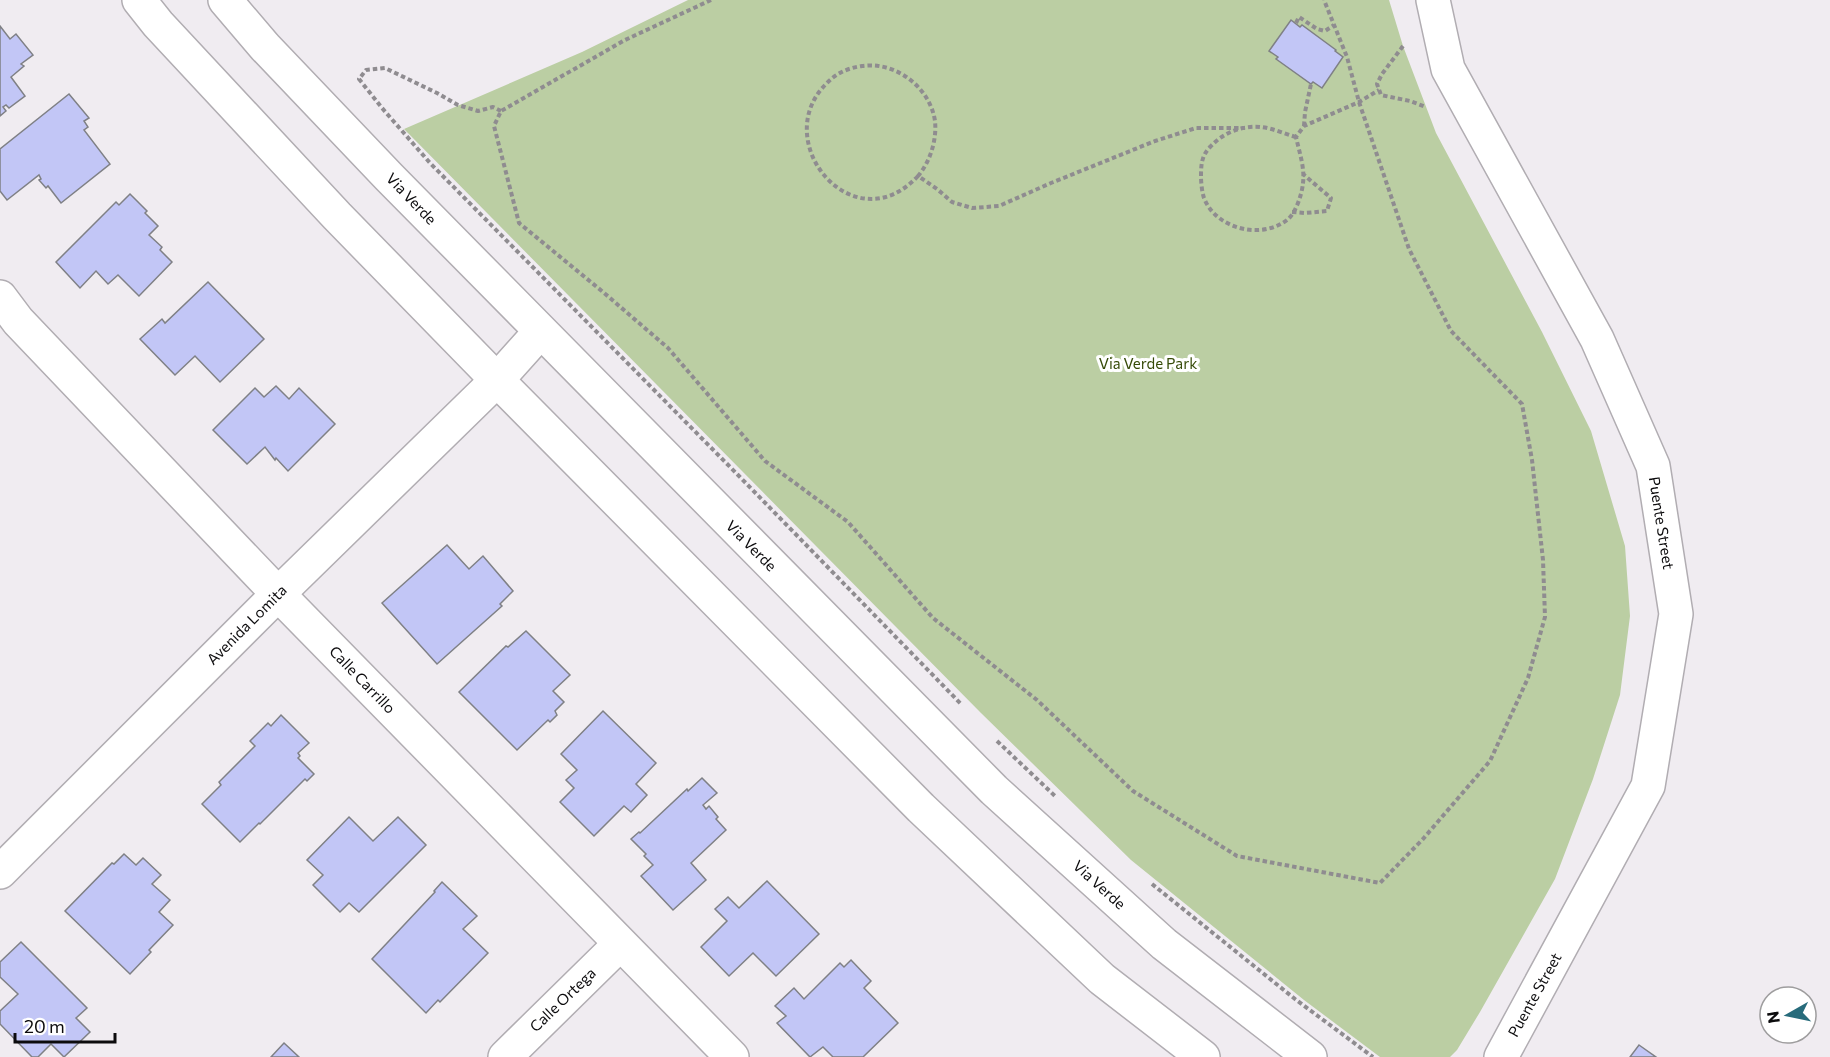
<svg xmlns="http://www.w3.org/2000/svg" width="1830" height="1057" font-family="Commissioner,sans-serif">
	<rect width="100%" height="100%" fill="#f0ecf1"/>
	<polygon fill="#bbcea3" points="688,0 1389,0 1403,46 1436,133 1542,332 1591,431 1625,546 1630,616 1620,695 1593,779 1555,879 1480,1012 1457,1050 1450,1057 1380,1057 1304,1000 1131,860 981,713 404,129 582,52"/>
	<g fill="#c2c6f6" stroke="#7f8085" stroke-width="1.5">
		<polygon points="1291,20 1300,27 1302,25 1336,50 1335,51 1343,57 1322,88 1313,82 1311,84 1276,59 1278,57 1269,51"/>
		<polygon points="0,26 10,39 16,34 33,55 21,64 24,66 11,77 25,96 9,108 6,105 3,107 6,111 0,116"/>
		<polygon points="69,94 89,118 84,121 88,127 84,130 110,164 61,203 48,186 46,188 39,180 41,179 39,175 7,200 0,191 0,149"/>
		<polygon points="130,194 147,211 145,213 158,226 149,235 162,247 160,250 172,262 139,296 118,275 108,284 96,271 80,288 56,262 116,202 119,205"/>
		<polygon points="208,282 264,339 220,382 195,356 175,375 140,339 162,319 165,323"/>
		<polygon points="276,386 289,399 299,388 335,424 288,471 276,458 275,460 265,447 247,464 213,430 255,388 264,397"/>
		<polygon points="447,545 469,569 483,556 513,591 500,604 502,606 437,664 382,603"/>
		<polygon points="526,631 570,675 553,691 564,702 555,711 557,715 550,722 548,720 517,750 459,692 506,646 508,647"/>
		<polygon points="603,711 656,763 636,784 647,795 631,812 624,806 594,836 560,802 574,788 566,780 577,770 561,754"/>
		<polygon points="281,715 309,743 298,753 300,756 298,758 314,774 307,781 305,779 260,824 259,823 240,842 202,804 221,785 219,782 255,746 250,741 268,723 271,726"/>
		<polygon points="702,778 717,793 703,805 706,809 709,806 718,817 716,819 726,830 691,863 706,880 673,910 641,876 653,865 644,856 646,854 631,839 639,832 640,833 687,789 688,791"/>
		<polygon points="349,817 373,841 398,817 426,845 359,912 349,903 340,912 313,885 323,875 307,860"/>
		<polygon points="124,854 136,865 143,858 161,875 152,884 170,900 159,912 173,925 149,950 151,952 130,974 65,911 112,863 114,864"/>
		<polygon points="767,881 819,934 776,976 753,953 729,976 701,947 727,921 715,909 728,897 739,908"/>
		<polygon points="442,882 477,916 463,929 488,953 440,1002 438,1000 426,1013 372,959 435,892 434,891"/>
		<polygon points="21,942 87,1008 76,1018 90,1032 64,1057 51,1044 38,1057 32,1057 0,1024 0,1011 18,994 0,977 0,962"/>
		<polygon points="851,960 871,981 864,988 898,1023 863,1057 833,1057 823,1047 810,1057 777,1023 786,1016 775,1006 794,988 804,999 840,963 844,967"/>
		<polygon points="284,1043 299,1057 271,1057"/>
		<polygon points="1639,1045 1656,1057 1630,1057"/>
	</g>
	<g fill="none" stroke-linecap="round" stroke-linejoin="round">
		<g stroke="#b1adb2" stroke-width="36">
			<g id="minor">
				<polyline points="0,297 18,321 278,594 732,1057"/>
				<polyline points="0,872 278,594 497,380"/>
				<polyline points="505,1057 620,944"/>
			</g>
		</g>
		<g stroke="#b1adb2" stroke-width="36">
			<polyline id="tertiary" points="1433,0 1448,69 1597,339 1653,466 1676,614 1648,786 1501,1057"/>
		</g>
		<g stroke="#b1adb2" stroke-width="36">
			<g id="secondary">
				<polyline points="139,0 158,24 337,216 497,380 921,808 1102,979 1203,1057"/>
				<polyline points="225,0 265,47 389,177 994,790 1164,944 1310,1057"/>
				<polyline points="497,380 540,332"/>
			</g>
		</g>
		<g stroke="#8f8c90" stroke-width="4" stroke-dasharray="4.5 3" stroke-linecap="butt">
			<polyline points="711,0 625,40 501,111 494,126 519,223 603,292 668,348 765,461 848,522 933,618 1037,700 1133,791 1237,856 1380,883 1423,839 1490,761 1528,678 1545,617 1543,560 1532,460 1522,404 1451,331 1409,249 1359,102 1347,57 1324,0"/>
			<polyline points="1296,23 1299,17 1317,29 1325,31 1334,25"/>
			<polyline points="1403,46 1382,74 1377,84 1381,95 1410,101 1426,107"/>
			<polyline points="501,111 493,107 478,111 458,105 437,93 385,68 366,70 359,79 382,108 430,163 738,475 961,704"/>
			<polyline points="1304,126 1305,112 1311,84"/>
			<path d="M1296 137C1285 134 1272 128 1261 127 1242 125 1223 133 1211 146 1202 155 1201 163 1201 176 1201 183 1202 192 1204 198 1216 229 1261 240 1287 220 1296 213 1302 194 1303 183 1305 168 1299 151 1296 137L1304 126 1359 102 1379 90"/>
			<path d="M918 176C854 245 768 142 826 84 836 73 848 68 862 66 895 61 930 87 935 121 937 140 930 162 918 176L937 189 952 202 972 208 999 206 1051 183 1155 141 1196 128H1245"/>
			<polyline points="1292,212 1305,213 1327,211 1331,198 1303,174"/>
			<polyline points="997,741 1055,796"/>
			<polyline points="1152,884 1295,999 1373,1057"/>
		</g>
		<use href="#minor" stroke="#fff" stroke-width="33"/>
		<use href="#tertiary" stroke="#fff" stroke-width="33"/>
		<use href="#secondary" stroke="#fff" stroke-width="33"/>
	</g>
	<g text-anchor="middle" stroke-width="6" stroke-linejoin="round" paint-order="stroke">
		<g font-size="15" fill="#0c0b0d" stroke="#fff">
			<text transform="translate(411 199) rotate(46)" y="5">Via Verde</text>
			<text transform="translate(1661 523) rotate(81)" y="5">Puente Street</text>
			<text transform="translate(751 546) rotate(45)" y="5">Via Verde</text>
			<text transform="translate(247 625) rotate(-45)" y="5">Avenida Lomita</text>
			<text transform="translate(362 680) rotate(46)" y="5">Calle Carrillo</text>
			<text transform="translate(1099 885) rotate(42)" y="5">Via Verde</text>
			<text transform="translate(1535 995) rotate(-61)" y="5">Puente Street</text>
			<text transform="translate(563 1000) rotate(-44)" y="5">Calle Ortega</text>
		</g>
		<g font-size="15" fill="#364b08" stroke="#fff">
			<text x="1148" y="369">Via Verde Park</text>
		</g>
	</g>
	<g transform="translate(1788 1015) rotate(261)"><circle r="28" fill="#ffffff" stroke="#9e9d9e" stroke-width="1.5"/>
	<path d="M0-4.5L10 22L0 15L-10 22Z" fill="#276b7b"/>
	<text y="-9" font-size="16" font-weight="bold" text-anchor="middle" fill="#0c0b0d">N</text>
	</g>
	<path d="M15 1033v9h100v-9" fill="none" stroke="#0c0b0d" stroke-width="3"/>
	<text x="24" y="1033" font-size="18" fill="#0c0b0d" stroke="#ffffff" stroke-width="4.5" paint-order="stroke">20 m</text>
</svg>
